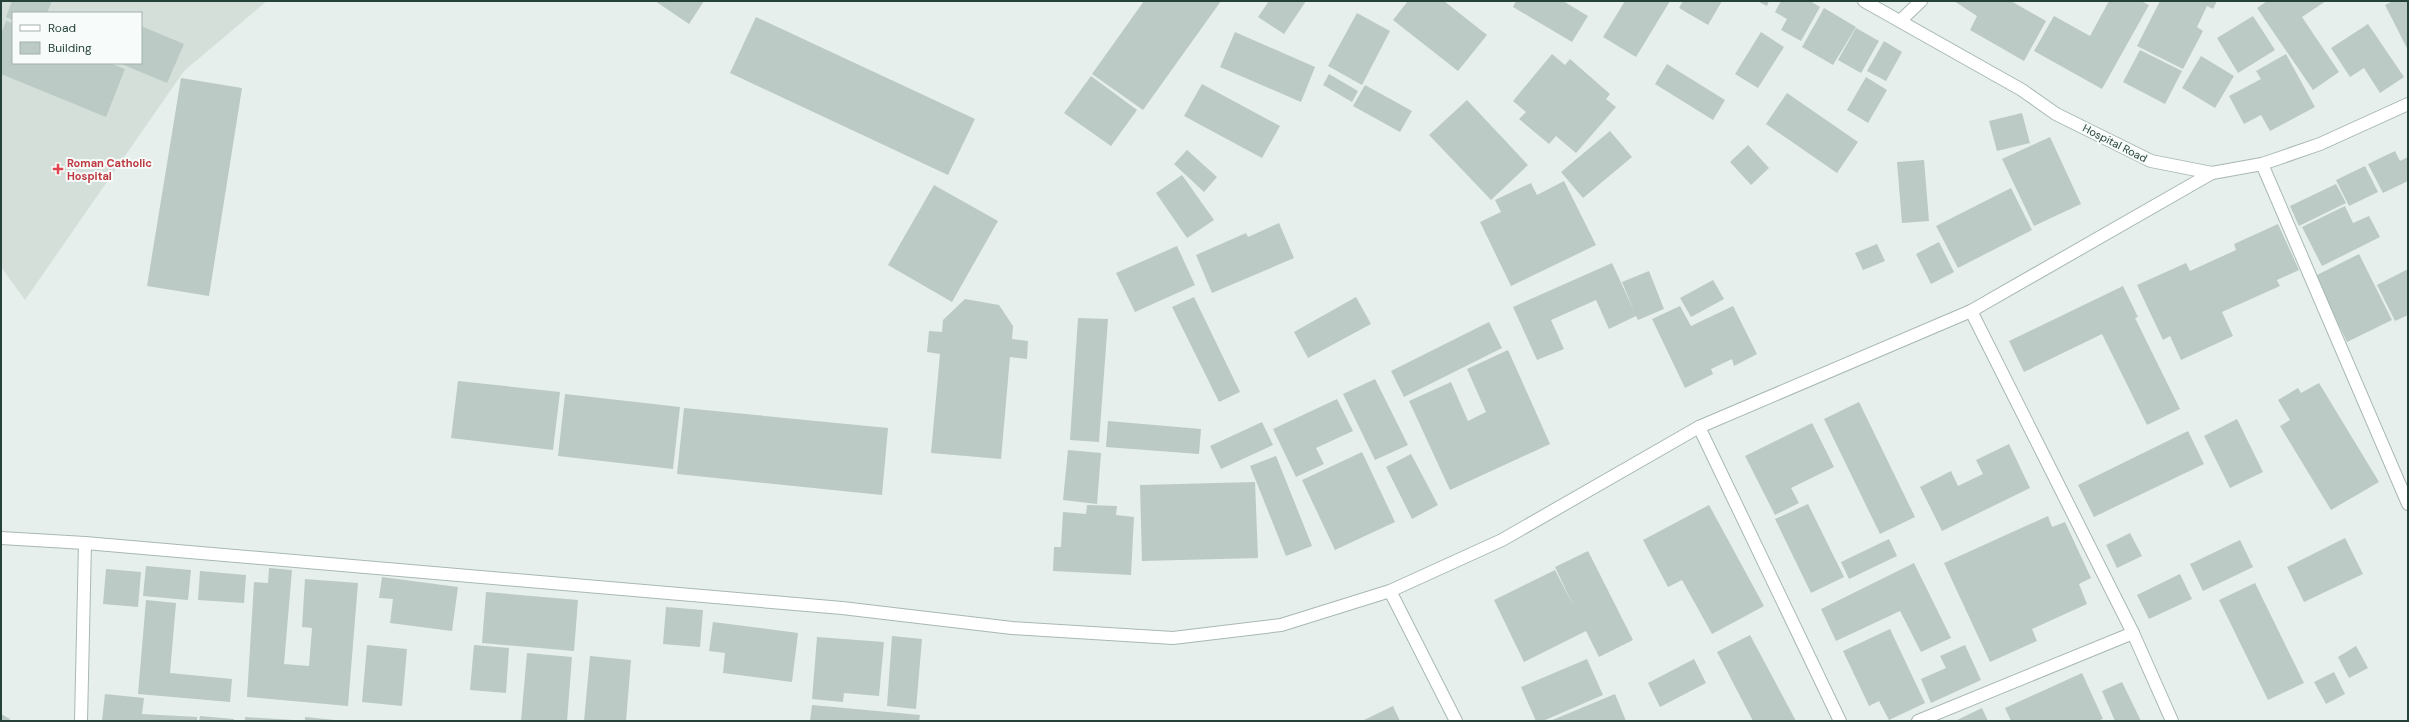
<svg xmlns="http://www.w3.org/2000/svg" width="2409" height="722" font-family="'DM Sans',sans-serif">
	<rect width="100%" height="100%" fill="#e6efeb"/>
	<path fill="#d4dfda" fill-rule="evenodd" d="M1 1H267L184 71 25 300 1 267ZM13 13H141V63H13Z"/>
	<g fill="#bbcac4">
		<polygon points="12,1 52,1 47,13 13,13 13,20 6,17"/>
		<polygon points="655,1 704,1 689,24"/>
		<polygon points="1144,1 1221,1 1143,110 1092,74"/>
		<polygon points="1269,1 1306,1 1284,34 1258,17"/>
		<polygon points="1408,1 1444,1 1487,35 1458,71 1393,20"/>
		<polygon points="1516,1 1563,1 1588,16 1572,42 1513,7"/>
		<polygon points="1625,1 1670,1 1636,57 1603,37"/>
		<polygon points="1683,1 1722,1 1708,25 1679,8"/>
		<polygon points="1757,1 1769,1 1767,6"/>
		<polygon points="1781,1 1810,1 1820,7 1801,41 1781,30 1787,19 1775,12"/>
		<polygon points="1954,1 2011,1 2046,21 2024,61 1970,30 1977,16"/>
		<polygon points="2109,1 2141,1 2149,5 2102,89 2034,51 2054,16 2090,36"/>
		<polygon points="2160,1 2217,1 2213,9 2207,6 2197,27 2203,31 2183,69 2137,46"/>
		<polygon points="2267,1 2326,1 2302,17 2339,72 2313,90 2257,8"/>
		<polygon points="2393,1 2408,1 2408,50 2385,5"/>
		<polygon points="1824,8 1856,27 1833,65 1802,47"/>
		<polygon points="1357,13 1390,31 1362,85 1328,66"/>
		<polygon points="2253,16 2275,50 2238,73 2217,38"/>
		<polygon points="756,17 975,119 948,175 730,73"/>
		<polygon points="6,21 13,23 13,63 110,63 125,69 106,117 1,74 1,34"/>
		<polygon points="2368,24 2404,77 2380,93 2364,68 2350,77 2331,48"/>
		<polygon points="141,26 184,44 167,83 119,63 141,63"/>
		<polygon points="1856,28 1879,41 1861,73 1838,60"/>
		<polygon points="1235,32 1315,67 1301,102 1220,67"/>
		<polygon points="1761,32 1784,47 1758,88 1735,74"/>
		<polygon points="1884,41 1902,52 1886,81 1867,71"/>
		<polygon points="2140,50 2182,71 2165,104 2123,82"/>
		<polygon points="1552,54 1565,65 1570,59 1610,94 1606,99 1616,107 1576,153 1556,136 1549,144 1519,119 1526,112 1513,101"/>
		<polygon points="2286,54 2315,107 2270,131 2261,115 2244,124 2229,96 2261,79 2256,71"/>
		<polygon points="2201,56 2234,76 2215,108 2182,88"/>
		<polygon points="1667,64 1725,100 1713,120 1655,84"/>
		<polygon points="1329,74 1358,91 1352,102 1323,85"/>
		<polygon points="1091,76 1137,110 1111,146 1064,113"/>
		<polygon points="1866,77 1887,90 1868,123 1847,110"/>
		<polygon points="181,78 242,88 209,296 147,286"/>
		<polygon points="1202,84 1280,126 1262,158 1184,116"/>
		<polygon points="1365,85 1412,111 1400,132 1353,106"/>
		<polygon points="1787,93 1858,142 1837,173 1766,124"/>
		<polygon points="1467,100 1528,165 1491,200 1429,135"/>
		<polygon points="2022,113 2030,143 1997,151 1989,121"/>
		<polygon points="1610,131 1632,157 1583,198 1561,172"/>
		<polygon points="2050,137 2081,204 2034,226 2002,159"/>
		<polygon points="1748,145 1769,168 1751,185 1730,162"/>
		<polygon points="1187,150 1217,177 1204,192 1174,164"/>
		<polygon points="2395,151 2400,161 2408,157 2408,181 2383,193 2368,164"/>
		<polygon points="1924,160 1929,221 1902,223 1897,162"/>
		<polygon points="2365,166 2378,192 2349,206 2336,180"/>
		<polygon points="1182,175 1214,220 1187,238 1156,193"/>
		<polygon points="1564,181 1596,245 1511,286 1480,222 1501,212 1495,200 1531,183 1537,195"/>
		<polygon points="2336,184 2346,203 2299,226 2290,206"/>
		<polygon points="934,185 998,221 952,302 888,265"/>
		<polygon points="2011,188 2032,230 1958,268 1936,226"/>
		<polygon points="2345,206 2353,223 2369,216 2380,237 2322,266 2302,227"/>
		<polygon points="1279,223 1294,258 1212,293 1196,255 1246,233 1248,237"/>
		<polygon points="2278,224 2299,270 2277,280 2280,286 2222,312 2233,336 2181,360 2170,336 2163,340 2137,285 2186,263 2190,271 2236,250 2234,244"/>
		<polygon points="1939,242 1954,272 1931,284 1916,254"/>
		<polygon points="1877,244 1885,261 1863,270 1855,253"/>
		<polygon points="1177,246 1195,285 1135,312 1116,273"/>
		<polygon points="2359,254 2392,320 2347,342 2315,276"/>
		<polygon points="1612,263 1634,311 1622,282 1649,271 1664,309 1638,320 1636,316 1609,329 1596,300 1551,320 1564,349 1537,360 1513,307"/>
		<polygon points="2408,269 2408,315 2395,321 2377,285"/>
		<polygon points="1713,280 1724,299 1691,317 1680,298"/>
		<polygon points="2123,286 2138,317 2135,318 2180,409 2147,425 2102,334 2024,372 2009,341"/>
		<polygon points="1194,297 1240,392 1219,402 1172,307"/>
		<polygon points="1356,297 1371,324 1308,358 1294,332"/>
		<polygon points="965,299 999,305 1013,326 1012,339 1028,341 1027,359 1010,357 1001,459 931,453 940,354 927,352 929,331 942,332 943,320"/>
		<polygon points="1680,306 1691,326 1733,306 1757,354 1734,366 1732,359 1711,369 1713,374 1685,388 1652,319"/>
		<polygon points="1078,318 1108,319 1099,442 1070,440"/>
		<polygon points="1489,322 1502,348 1404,397 1391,371"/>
		<polygon points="1508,350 1550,444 1450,490 1409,401 1451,382 1468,421 1486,412 1467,369"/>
		<polygon points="1375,379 1408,445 1375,460 1343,394"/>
		<polygon points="458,381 560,392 553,450 451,438"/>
		<polygon points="2319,383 2379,482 2331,510 2280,426 2290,420 2278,400 2298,388 2301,393"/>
		<polygon points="565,394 680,407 673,469 558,456"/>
		<polygon points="1337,399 1353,431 1316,448 1324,464 1296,477 1273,429"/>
		<polygon points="1859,402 1915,517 1880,534 1824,419"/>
		<polygon points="684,408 888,428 882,495 677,474"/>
		<polygon points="2237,419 2263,472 2230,488 2204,436"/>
		<polygon points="1108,421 1201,429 1199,454 1106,447"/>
		<polygon points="1262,422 1273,445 1221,469 1210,446"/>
		<polygon points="1812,423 1834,467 1791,488 1799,503 1775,515 1745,456"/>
		<polygon points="2188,431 2204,464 2094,517 2078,485"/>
		<polygon points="2009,444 2030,488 1942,531 1920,487 1951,471 1958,486 1983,474 1976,460"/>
		<polygon points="1068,450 1101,453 1097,504 1063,500"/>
		<polygon points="1362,452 1395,522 1335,550 1302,480"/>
		<polygon points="1411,454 1438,505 1412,519 1386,467"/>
		<polygon points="1276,456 1312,546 1286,556 1250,466"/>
		<polygon points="1255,482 1258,558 1142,561 1140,485"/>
		<polygon points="1808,504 1844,577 1811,593 1775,519"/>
		<polygon points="1087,505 1117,506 1116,515 1134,517 1131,575 1053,571 1054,547 1061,547 1063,512 1086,514"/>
		<polygon points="1709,505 1764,606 1712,634 1682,580 1668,587 1643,540"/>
		<polygon points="2048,516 2052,527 2065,522 2091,578 2079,584 2087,604 2032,629 2037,641 1990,662 1944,563"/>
		<polygon points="2130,533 2142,556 2117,568 2106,545"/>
		<polygon points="2345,538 2363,574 2304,602 2287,567"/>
		<polygon points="1889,539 1897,556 1849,579 1841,562"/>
		<polygon points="2240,540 2253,567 2203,591 2190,564"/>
		<polygon points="1588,551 1633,640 1599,657 1586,631 1524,662 1494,600 1555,570 1574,607 1555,567"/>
		<polygon points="1914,563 1951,638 1921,652 1900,611 1836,641 1821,609"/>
		<polygon points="146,566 191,570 188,600 143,596"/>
		<polygon points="269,568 292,570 284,664 309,666 312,628 302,627 305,579 358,583 348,706 247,697 254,582 268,583"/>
		<polygon points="106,569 141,572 138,607 103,604"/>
		<polygon points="200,571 246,575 244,603 198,600"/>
		<polygon points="2180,574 2192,599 2149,619 2137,595"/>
		<polygon points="382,577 458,587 452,631 390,623 393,599 379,598"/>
		<polygon points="2255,583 2304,683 2268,700 2219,600"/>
		<polygon points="486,592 578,600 574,651 482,643"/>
		<polygon points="146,600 176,603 170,673 232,679 230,702 138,694"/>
		<polygon points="666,607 703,610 700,647 663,644"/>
		<polygon points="713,622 798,633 792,682 723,673 725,653 709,651"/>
		<polygon points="1890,629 1925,703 1889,720 1879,701 1869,706 1843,651"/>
		<polygon points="1750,635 1796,721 1753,721 1717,652"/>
		<polygon points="892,636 922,639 916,709 887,706"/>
		<polygon points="817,637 884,642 879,696 844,693 843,702 812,699"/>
		<polygon points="367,645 407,649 402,706 362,702"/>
		<polygon points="474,645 509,648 506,693 470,690"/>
		<polygon points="1965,645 1981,680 1931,703 1921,679 1946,668 1940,656"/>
		<polygon points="2356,646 2368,668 2349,678 2338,657"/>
		<polygon points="527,653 572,657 567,721 521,721"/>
		<polygon points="590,656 631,660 626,721 584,721"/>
		<polygon points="1587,659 1603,695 1543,721 1536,721 1521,687"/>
		<polygon points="1694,659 1706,683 1660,707 1648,683"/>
		<polygon points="2334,672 2345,694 2326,704 2314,682"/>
		<polygon points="2082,673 2103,719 2097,721 2011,721 2005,708"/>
		<polygon points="2122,682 2141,721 2115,721 2102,691"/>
		<polygon points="105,694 144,698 142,714 197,717 197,721 102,721"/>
		<polygon points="1615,694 1626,721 1550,721"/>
		<polygon points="812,705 920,715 919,721 810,721"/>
		<polygon points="1393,706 1400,721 1362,721"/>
		<polygon points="1982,708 1988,721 1955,721"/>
		<polygon points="1,714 10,719 9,721 1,721"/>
		<polygon points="200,716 234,719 234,721 199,721"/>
		<polygon points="245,717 294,720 294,721 245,721"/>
		<polygon points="305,717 335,720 335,721 305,721"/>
	</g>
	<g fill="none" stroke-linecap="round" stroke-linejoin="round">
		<g stroke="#a8b8b2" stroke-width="14">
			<g id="minor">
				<polyline points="1900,21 1921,1"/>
				<polyline points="2262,164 2408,504"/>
				<polyline points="1971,311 2133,633 2172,721"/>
				<polyline points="1699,427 1840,721"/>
				<polyline points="1,538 85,543 842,608 1012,628 1173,638 1281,625 1390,591"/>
				<polyline points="81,721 85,543"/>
				<polyline points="1456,721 1390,591 1502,540 1699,427 1971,311 2212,173"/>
				<polyline points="1918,721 2133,633"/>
			</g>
		</g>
		<g stroke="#a8b8b2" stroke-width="14">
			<polyline id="tertiary" points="1864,1 2022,90 2056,114 2151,161 2212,173 2262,164 2320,144 2408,104"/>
		</g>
		<use href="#minor" stroke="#fff" stroke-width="12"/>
		<use href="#tertiary" stroke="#fff" stroke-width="12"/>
	</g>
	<path fill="#e0444e" stroke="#f7fbf9" stroke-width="1.5" d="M56 163h4v4h4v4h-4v4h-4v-4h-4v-4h4z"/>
	<g text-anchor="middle" stroke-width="4" stroke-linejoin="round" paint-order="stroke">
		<g font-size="11" fill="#24423a" stroke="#f7fbf9">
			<text transform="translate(2115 143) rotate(27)" y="4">Hospital Road</text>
		</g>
		<g font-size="11" font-weight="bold" fill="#be3a42" stroke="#f7fbf9" text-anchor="start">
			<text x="67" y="167">Roman Catholic<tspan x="67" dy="13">Hospital</tspan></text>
		</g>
	</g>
	<rect width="2409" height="722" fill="none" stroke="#24423a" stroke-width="4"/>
	<rect x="12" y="12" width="130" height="52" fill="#f7fbf9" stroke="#a3b1ad"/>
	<rect x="20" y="25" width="20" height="6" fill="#ffffff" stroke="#a3b1ad"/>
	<text x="48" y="32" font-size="12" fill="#24423a">Road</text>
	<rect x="20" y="42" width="20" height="12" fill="#bbcac4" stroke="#a3b1ad"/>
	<text x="48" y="52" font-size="12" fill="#24423a">Building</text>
</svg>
